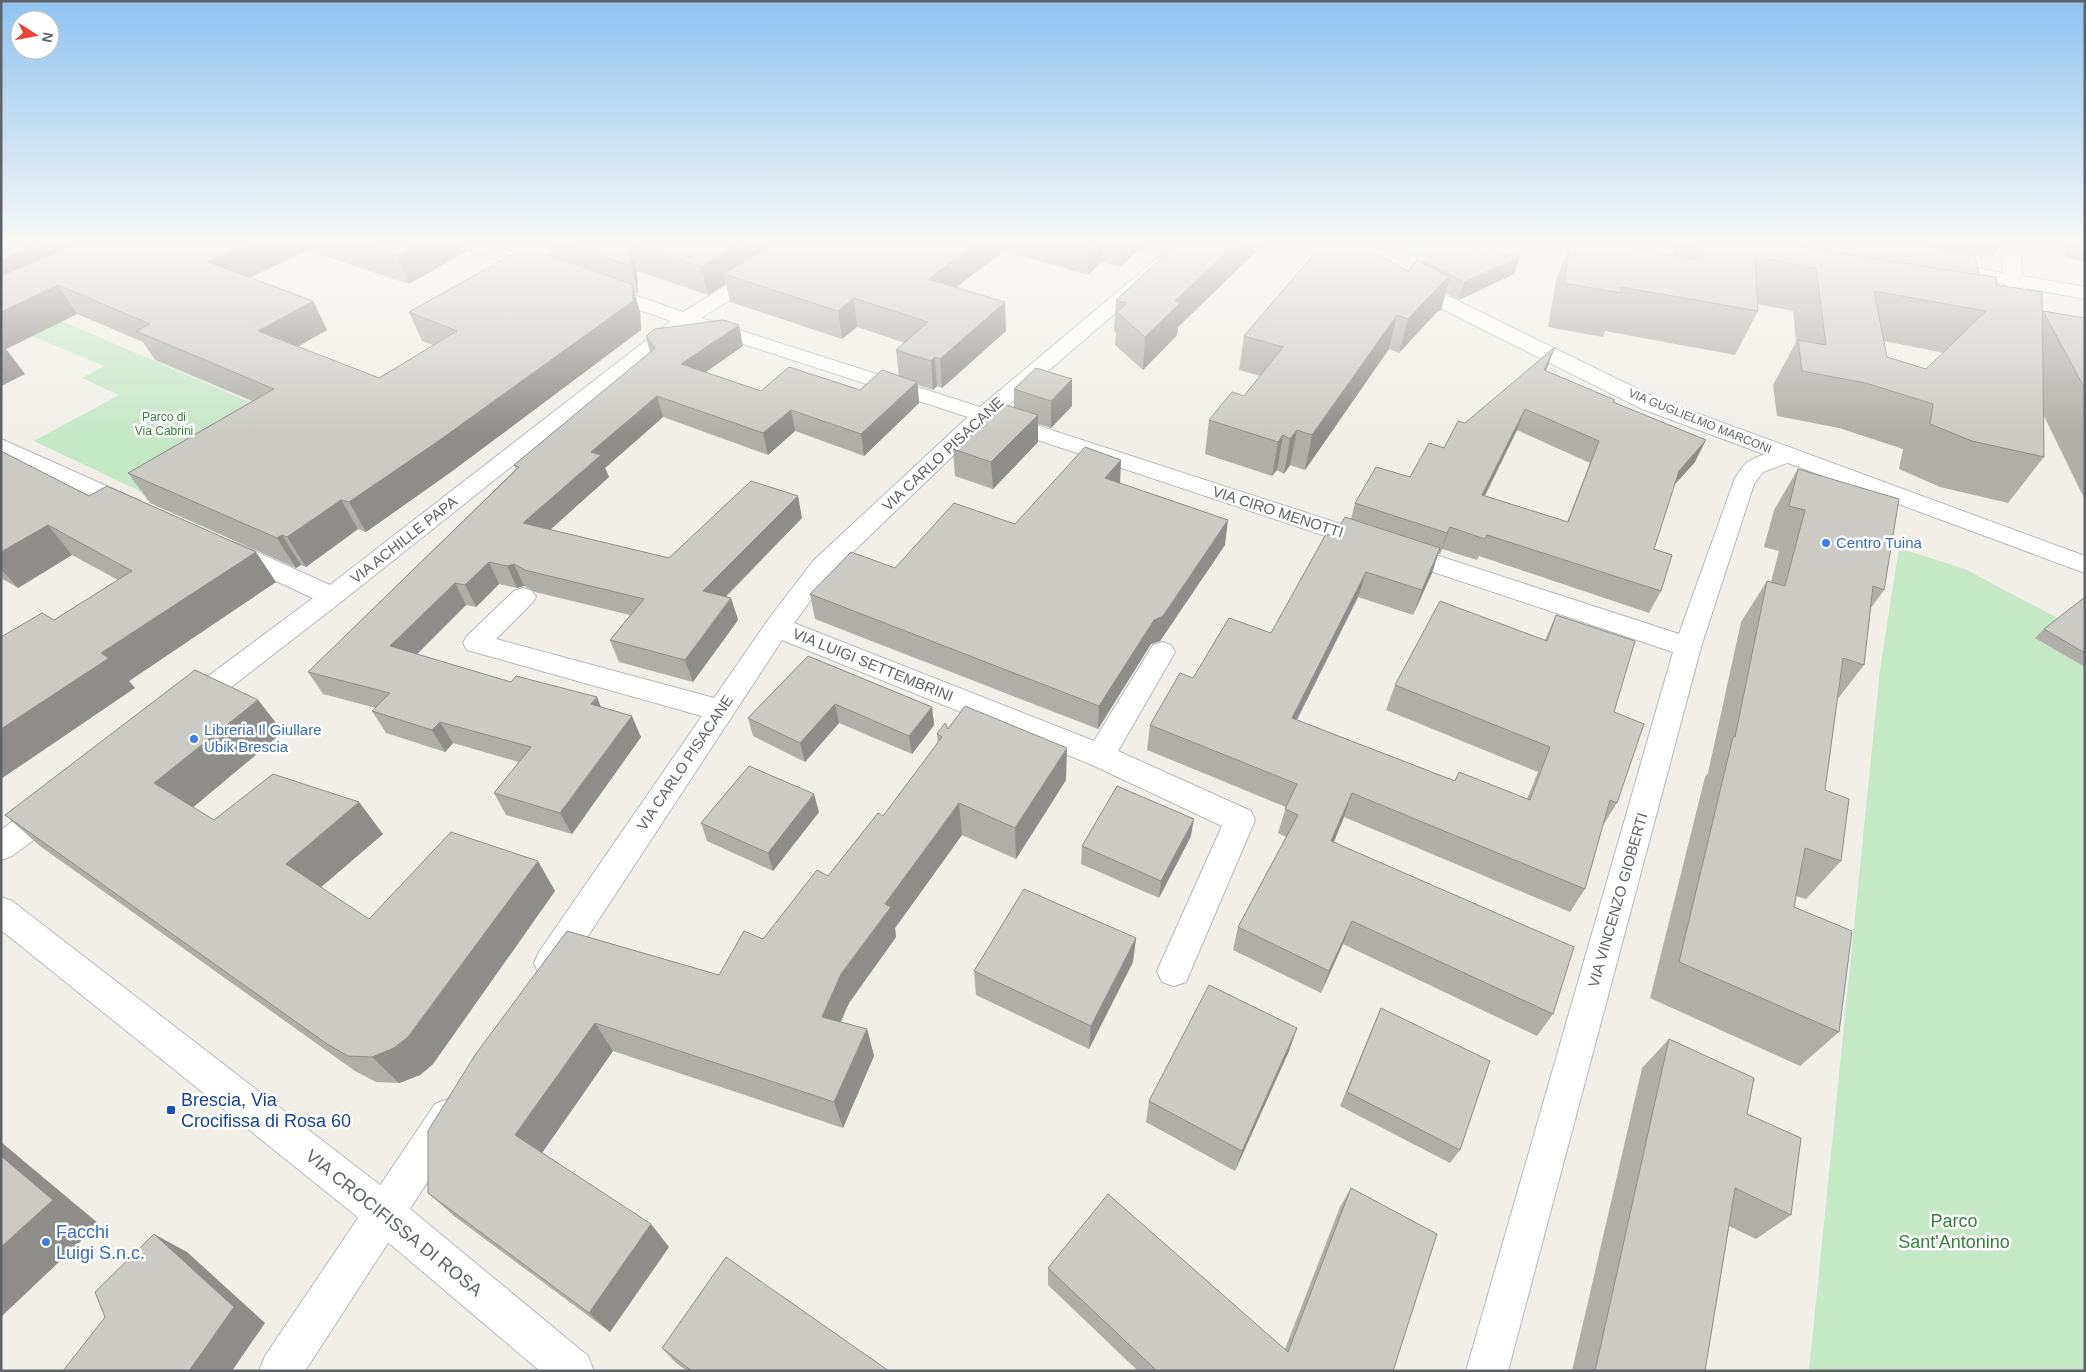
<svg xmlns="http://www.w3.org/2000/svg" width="2086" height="1372" font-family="Arial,sans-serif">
	<rect width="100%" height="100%" fill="#f1efe8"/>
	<g fill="#c5e8c5">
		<polygon points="1384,241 1442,241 1422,262"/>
		<polygon points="29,307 282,416 148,495 34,441 119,395 82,378 104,366 1,323"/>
		<polygon points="1899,548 1965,569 2061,620 2070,658 2085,667 2085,1371 1809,1371 1880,670"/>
	</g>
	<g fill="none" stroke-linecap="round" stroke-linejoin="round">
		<g stroke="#b5b8bc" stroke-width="2">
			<g id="street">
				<polygon points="453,241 481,241 549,265 551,269 549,273 542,275 535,273 456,245"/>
				<path d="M799 241H821L818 245 701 318 980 407 1178 241H1199L999 413 1679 634 1735 478C1739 473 1743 465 1748 462 1758 455 1784 447 1795 450L1798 455 1795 460 1763 472 1754 484 1701 647 1508 1371H1466L1673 652 987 423 831 573 794 623 1094 741 1153 645 1162 642 1171 645 1175 652 1118 751 1251 811 1255 820 1186 982 1174 986 1162 982 1157 971 1222 826 1090 764 782 640 563 974 551 978 539 974 534 963 539 952 702 716 467 650 463 643 467 636 514 591 523 588 532 591 536 597 532 603 496 639 714 698 768 620 813 561 968 417 688 326 341 602 200 711 190 715 180 711 176 704 180 697 313 598 221 556 218 550 221 544 230 542 239 544 330 585 671 321 594 294 591 290 594 286 601 284 608 286 683 312Z"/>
				<polygon points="2002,241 2020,241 2022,276 2085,287 2085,299 2026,288 2029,296 2026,300 2019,302 2012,300 2005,284 1941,273 1934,271 1932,267 1934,263 1941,261 2003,273"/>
				<polygon points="1,439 140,501 144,506 140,511 132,514 124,511 1,455"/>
				<polygon points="52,797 63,800 67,809 63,818 12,856 1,860 1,830 41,800"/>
				<polygon points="448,1099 461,1104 466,1117 461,1130 305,1371 259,1371 265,1356 435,1104"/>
			</g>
		</g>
		<g stroke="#b6babf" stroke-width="2">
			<g id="secondary">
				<polygon points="1514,241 1560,241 1605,249 1611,250 1614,254 1611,258 1605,259 1523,246 1517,245"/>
				<polygon points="1411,278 1658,399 2085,556 2085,573 1642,409 1464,320 1404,288 1402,284 1404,280"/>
				<polygon points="1,897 12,901 398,1199 588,1356 594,1371 540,1371 370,1227 1,930"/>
			</g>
		</g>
		<use href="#street" fill="#fff" fill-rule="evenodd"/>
		<use href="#secondary" fill="#fff" fill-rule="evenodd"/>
	</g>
	<g fill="#afaea9" fill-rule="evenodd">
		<polygon points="1,241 464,241 467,251 409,284 307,250 250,278 313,301 327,330 297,346 379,378 433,345 422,341 409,312 550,255 545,241 1148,241 1120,267 1102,262 1088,275 1004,251 956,287 1006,331 942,388 937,386 933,390 918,385 919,403 864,456 795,431 768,455 663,417 605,468 609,477 550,530 669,558 802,518 726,597 731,598 738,620 693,682 619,662 610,640 630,615 535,592 524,586 517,588 499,584 476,607 466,605 417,654 511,682 601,707 641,737 572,834 506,815 494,793 519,762 453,743 445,752 386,733 372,711 376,708 323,694 308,672 516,469 514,465 650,353 646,336 743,346 706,372 761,391 860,390 899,376 896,350 905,343 857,327 842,339 730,302 726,284 708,295 637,271 638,294 634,293 640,312 641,330 451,472 366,532 358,529 306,567 301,565 296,568 150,503 128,473 252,401 155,360 143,342 77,314 6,349 25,374 1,386"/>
		<polygon points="1167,241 1267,241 1178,327 1177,335 1143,370 1115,345 1116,332 1114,332 1116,300 1159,260 1160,247"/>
		<path d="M1571 241H1587L1674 256 1673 241H2003L1993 256 1964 252V253L1979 275 2042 312 2043 311 2085 318V500L2044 416V457L2008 503 1940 487 1899 469 1903 449 1839 428 1777 416 1773 385 1796 342 1793 311 1757 304 1758 311 1735 355 1605 331 1603 337 1548 327 1556 281ZM1884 341 1944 353 1926 369 1887 357Z"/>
		<polygon points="2063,241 2085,241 2085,262 2066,258"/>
		<polygon points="1423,261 1514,274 1459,300 1446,293 1441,310 1436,313 1399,353 1389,349 1305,470 1290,465 1284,474 1277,470 1272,476 1205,454 1209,420 1244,396 1260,376 1239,370 1244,336 1408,271 1423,263"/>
		<path d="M1546 371 1615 400 1614 402 1695 462 1674 485 1654 549 1661 591 1649 613 1479 556 1477 560 1442 549 1440 554H1438L1432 573 1413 615 1358 597 1297 720 1455 781 1527 799 1538 772 1386 710 1395 685 1545 640 1556 615 1614 712 1617 803 1602 827 1585 889 1570 912 1344 817 1334 842 1553 1014 1537 1036 1343 944 1321 993 1233 950 1238 927 1286 837 1278 833 1286 807 1147 750 1150 725 1193 678 1271 633 1334 536 1351 519 1355 503 1410 477 1444 448 1465 423ZM1517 430 1590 463 1567 522 1485 496Z"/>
		<polygon points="1072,379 1072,406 1051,428 1038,424 1038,442 993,489 955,476 953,449 1014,407 1014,389"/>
		<polygon points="1,451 89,496 276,582 129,681 135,688 54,620 118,580 72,555 18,588 1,578"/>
		<polygon points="1798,469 1884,590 1871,608 1864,665 1837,700 1825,790 1841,861 1806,899 1796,896 1794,907 1839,1032 1800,1066 1650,998 1705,777 1708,773 1741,622 1767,581 1771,582 1779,551 1764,547 1774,510"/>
		<polygon points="1120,483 1225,545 1160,641 1151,644 1098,729 815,619 810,594 895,568 1015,524"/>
		<polygon points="2085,597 2085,667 2035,638 2044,629"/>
		<polygon points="808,656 932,707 934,725 912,754 839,723 805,762 753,736 748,718"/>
		<polygon points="258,700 283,732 193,807 214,820 383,834 321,887 369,919 555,891 433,1064 420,1075 399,1083 376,1082 355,1071 40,846 5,815"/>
		<polygon points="948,729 1066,780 1016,859 962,835 895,928 896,937 849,1003 841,1022 867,1029 874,1056 843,1128 613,1051 542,1153 669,1247 610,1332 454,1216 428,1193 567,931 719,975 763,939 828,876 883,816 938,743 937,734"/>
		<polygon points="819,812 773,871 707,841 701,823"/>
		<polygon points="1191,836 1159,898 1081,864 1082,846"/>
		<polygon points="1136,938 1133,962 1089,1049 976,995 974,971"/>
		<polygon points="1381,1008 1460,1150 1450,1163 1340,1106 1374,1024"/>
		<polygon points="1297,1028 1289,1051 1235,1171 1146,1122 1149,1101"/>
		<polygon points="1669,1039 1747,1114 1791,1215 1756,1239 1729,1226 1705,1371 1572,1371 1642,1068"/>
		<polygon points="1351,1188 1393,1371 1138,1371 1048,1285 1048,1268 1285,1349 1340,1207"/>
		<polygon points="662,1348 889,1371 687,1371 676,1363"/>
	</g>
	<g fill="#8f8d8a">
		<polygon points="43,241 123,241 1,297 1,260"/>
		<polygon points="253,241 303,241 307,250 224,290 208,262"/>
		<polygon points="423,241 464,241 467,251 409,284 397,256"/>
		<polygon points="744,241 795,241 724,274 726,284 708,295 701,267"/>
		<polygon points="979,241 1004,241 1004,251 930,307 928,279"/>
		<polygon points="1095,241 1103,241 1102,262 1088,275 1089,247"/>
		<polygon points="1121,241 1148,241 1120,267"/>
		<polygon points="1238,241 1267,241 1178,327 1177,335 1143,370 1145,337 1175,301"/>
		<polygon points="629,243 637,271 638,294 631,266"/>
		<polygon points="1520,257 1514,274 1459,300 1464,282"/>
		<polygon points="1450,277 1441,310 1436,313 1399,353 1408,319 1445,280"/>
		<polygon points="632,284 640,312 641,330 451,472 366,532 349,502"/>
		<polygon points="58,285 77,314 6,349 25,374 1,386 1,312"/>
		<polygon points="854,298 857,327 842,339 838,311"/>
		<polygon points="313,301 327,330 274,360 258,331"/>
		<polygon points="1005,302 1006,331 942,388 940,359"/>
		<polygon points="1397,315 1389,349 1305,470 1312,435"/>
		<polygon points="739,325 743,346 687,385 681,364"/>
		<polygon points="1555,347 1547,368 1536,391 1544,370"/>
		<polygon points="935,357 937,386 933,390 931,361"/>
		<polygon points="1072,379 1072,406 1051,428 1051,401"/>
		<polygon points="917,382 919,403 864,456 861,434"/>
		<polygon points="657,396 663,417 605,468 609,477 533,545 523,523 591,452"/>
		<polygon points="1525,409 1517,430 1474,517 1482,495"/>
		<polygon points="791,410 795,431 768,455 763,433"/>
		<polygon points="1038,415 1038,442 993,489 991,462"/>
		<polygon points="1297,430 1290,465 1284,474 1290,439"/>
		<polygon points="1283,435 1277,470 1272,476 1278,442"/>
		<polygon points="1706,440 1695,462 1668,492 1679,471"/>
		<polygon points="1121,460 1120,484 1105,478"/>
		<polygon points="798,496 802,518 709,613 703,591"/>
		<polygon points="341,500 358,529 306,567 287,537"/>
		<polygon points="1228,520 1225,545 1160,641 1151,644 1098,729 1099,706 1154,620"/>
		<polygon points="48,525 72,555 18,588 1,569 1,552"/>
		<polygon points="1450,527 1442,549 1440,554 1447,533"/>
		<polygon points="282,535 301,565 296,568 277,538"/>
		<polygon points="1440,548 1432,573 1413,615 1422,590"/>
		<polygon points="256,552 276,582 129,681 135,688 1,779 1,729 101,653"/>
		<polygon points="489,562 499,584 476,607 465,585"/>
		<polygon points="514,564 524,586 517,588 507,566"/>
		<polygon points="1366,572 1358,597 1285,743 1292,718"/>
		<polygon points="455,583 466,605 403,668 390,646"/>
		<polygon points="731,598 738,620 693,682 685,660"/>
		<polygon points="597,697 606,719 591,704"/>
		<polygon points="258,700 283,732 184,815 154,783"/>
		<polygon points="835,704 839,723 805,762 800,743"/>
		<polygon points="932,707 934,725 912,754 909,736"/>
		<polygon points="632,716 641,737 572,834 560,813"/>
		<polygon points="440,722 453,743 445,752 432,730"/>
		<polygon points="1067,748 1066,780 1016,859 1015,828"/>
		<polygon points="1352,793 1344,817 1324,865 1331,841"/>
		<polygon points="814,794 819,812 773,871 768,853"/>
		<polygon points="359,802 383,834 313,894 286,864"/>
		<polygon points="959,803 962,835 895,928 896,937 849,1003 830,1045 822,1017 841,974 885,904"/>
		<polygon points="1194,819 1191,836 1159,898 1161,881"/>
		<polygon points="538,861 555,891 433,1064 420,1075 399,1083 372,1057"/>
		<polygon points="1352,921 1343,944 1321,993 1329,971"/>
		<polygon points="1136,938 1133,962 1089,1049 1091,1026"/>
		<polygon points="595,1023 613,1051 537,1160 515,1135"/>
		<polygon points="1297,1028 1289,1051 1235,1171 1242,1151"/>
		<polygon points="867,1029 874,1056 843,1128 834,1102"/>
		<polygon points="1,1142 99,1224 1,1317"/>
		<polygon points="651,1224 669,1247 610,1332 589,1313"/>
		<polygon points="154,1234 187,1252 265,1323 232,1371 189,1371"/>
	</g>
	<g fill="#cccac5" stroke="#8f8d8a" fill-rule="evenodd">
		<polygon points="1,241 43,241 1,260"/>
		<polygon points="83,241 253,241 208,262 313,301 258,331 379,378 457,331 409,312 525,247 632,284 633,301 437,442 349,502 341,500 287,537 282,535 277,538 128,473 274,389 136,331 150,324 58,285 1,312 1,276"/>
		<polygon points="352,241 423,241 397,256"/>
		<polygon points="558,241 744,241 701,267 629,243 631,266"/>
		<polygon points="778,241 979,241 928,279 1005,302 940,359 935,357 931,361 896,350 928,322 854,298 838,311 724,274"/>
		<polygon points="1068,241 1095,241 1089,247"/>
		<polygon points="1167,241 1238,241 1175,301 1180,303 1145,337 1117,312 1127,303 1116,300 1170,250 1160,247"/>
		<polygon points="1325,241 1354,241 1408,271 1417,260 1450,277 1445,280 1408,319 1397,315 1312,435 1297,430 1290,439 1283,435 1278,442 1209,420 1232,392 1244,396 1283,347 1244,336"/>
		<path d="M1571 241H1587L1699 260 1696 241H1765L1996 277 1997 285 2042 292 2044 457 1972 441 1930 424 1933 404 1866 383 1802 371 1798 340 1826 345 1816 268 1755 257 1758 311 1621 287V293L1564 283ZM1874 291 1986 311 1926 369 1887 357Z"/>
		<polygon points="1765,241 1901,241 1975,255 1979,275"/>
		<polygon points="1437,242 1520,257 1464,282 1423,261"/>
		<polygon points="2043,311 2085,318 2085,389"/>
		<polygon points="723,320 739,325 681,364 761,391 789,367 860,390 882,370 917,382 861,434 791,410 763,433 657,396 591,452 601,455 523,523 669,558 751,481 798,496 703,591 731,598 685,660 610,640 644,599 525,570 514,564 507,566 489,562 465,585 455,583 390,646 511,682 516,676 597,697 591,704 632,716 560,813 494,793 531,747 440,722 432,730 372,711 390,693 308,672 519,467 514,465 655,348 646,336 655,329"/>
		<path d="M1555 347 1544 370 1615 400 1613 402 1706 440 1679 471 1654 549 1672 555 1661 591 1487 535 1485 539 1450 527 1447 533 1355 503 1376 467 1410 477 1429 443 1444 448 1458 421 1465 423ZM1525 409 1599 441 1568 522 1482 495Z"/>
		<polygon points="1036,368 1072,379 1051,401 1014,389"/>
		<polygon points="1000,403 1038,415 991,462 953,449"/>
		<polygon points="1085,447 1121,460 1105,478 1228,520 1163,616 1154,620 1099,706 810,594 851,552 895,568 954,503 1015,524"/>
		<polygon points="1,451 89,496 107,486 256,552 101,653 109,658 1,729 1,637 42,613 54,620 132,571 48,525 1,552"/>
		<polygon points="1798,469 1899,499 1884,590 1873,586 1864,665 1843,658 1825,790 1849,799 1841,861 1805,848 1794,907 1852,931 1839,1032 1679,962 1733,737 1735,737 1767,581 1785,586 1805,510 1789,506"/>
		<polygon points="1345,517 1440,548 1422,590 1366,572 1292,718 1455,781 1459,772 1530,800 1550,747 1395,685 1440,601 1547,641 1556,615 1635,641 1614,712 1644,724 1617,803 1610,800 1585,889 1352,793 1331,841 1574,947 1553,1014 1352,921 1329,971 1238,927 1298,815 1285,809 1297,784 1150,725 1180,673 1193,678 1229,618 1271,633 1326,534 1334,536"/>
		<polygon points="2085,597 2085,653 2044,629"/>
		<polygon points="808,656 932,707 909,736 835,704 800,743 748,718"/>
		<polygon points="195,670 258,700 154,783 214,820 273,774 359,802 286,864 369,919 451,832 538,861 408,1037 394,1048 372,1057 348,1056 327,1044 5,815"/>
		<polygon points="965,706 1067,748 1015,828 959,803 885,904 891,907 841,974 822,1017 867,1029 834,1102 595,1023 515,1135 651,1224 589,1313 428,1193 428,1131 475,1055 567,931 719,975 744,931 763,939 817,870 828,876 878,813 883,816 942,737 937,734 945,723 948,729"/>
		<polygon points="749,766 814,794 768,853 701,823"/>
		<polygon points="1117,786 1194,819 1161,881 1082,846"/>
		<polygon points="1024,889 1136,938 1091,1026 974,971"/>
		<polygon points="1209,985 1297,1028 1242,1151 1149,1101"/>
		<polygon points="1381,1008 1490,1061 1460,1150 1347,1092"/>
		<polygon points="1669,1039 1754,1078 1747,1114 1801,1138 1791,1215 1735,1188 1705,1371 1595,1371"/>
		<polygon points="1,1156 53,1200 1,1247"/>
		<polygon points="1351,1188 1437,1234 1393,1371 1157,1371 1048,1268 1108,1194 1288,1352"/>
		<polygon points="154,1234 234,1307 189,1371 63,1371 105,1317 95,1292"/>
		<polygon points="726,1257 889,1371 692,1371 662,1348"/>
	</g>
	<linearGradient id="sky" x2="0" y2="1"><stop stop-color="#8fc3f1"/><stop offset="0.56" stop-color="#f9f8f5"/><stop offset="1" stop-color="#f9f8f5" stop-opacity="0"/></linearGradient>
	<rect width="2086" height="434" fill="url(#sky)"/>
	<g fill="#3f7fe0" stroke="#fff" stroke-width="2">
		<circle cx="1826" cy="543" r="5"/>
		<circle cx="194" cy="739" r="5"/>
		<circle cx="46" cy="1242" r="5"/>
	</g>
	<rect fill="#1a4fb4" stroke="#fff" stroke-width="2" x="166" y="1105" width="10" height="10" rx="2.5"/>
	<g text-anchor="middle" stroke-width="5" stroke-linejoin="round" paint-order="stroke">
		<g font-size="12" fill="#348238" stroke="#fff">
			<text x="164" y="421">Parco di<tspan x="164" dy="14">Via Cabrini</tspan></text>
		</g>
		<g font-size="12" fill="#5f6368" stroke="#fff">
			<text transform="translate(1700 421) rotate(22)" y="4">VIA GUGLIELMO MARCONI</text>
		</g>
		<g font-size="15" fill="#5f6368" stroke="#fff">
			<text transform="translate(943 454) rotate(-43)" y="5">VIA CARLO PISACANE</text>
			<text transform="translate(1278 512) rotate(18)" y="5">VIA CIRO MENOTTI</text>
			<text transform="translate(404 540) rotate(-38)" y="5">VIA ACHILLE PAPA</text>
			<text transform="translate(873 665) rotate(22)" y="5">VIA LUIGI SETTEMBRINI</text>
			<text transform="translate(685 763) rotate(-56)" y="5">VIA CARLO PISACANE</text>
			<text transform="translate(1618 900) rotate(-74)" y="5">VIA VINCENZO GIOBERTI</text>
		</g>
		<g font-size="15" fill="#366cbe" stroke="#fff" text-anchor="start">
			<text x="1836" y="548">Centro Tuina</text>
			<text x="204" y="735">Libreria Il Giullare<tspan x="204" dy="17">Ubik Brescia</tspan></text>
		</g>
		<g font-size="18" fill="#164399" stroke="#fff" text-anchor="start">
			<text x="181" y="1106">Brescia, Via<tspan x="181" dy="21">Crocifissa di Rosa 60</tspan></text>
		</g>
		<g font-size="18" fill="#348238" stroke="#fff">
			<text x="1954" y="1227">Parco<tspan x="1954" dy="21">Sant'Antonino</tspan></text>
		</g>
		<g font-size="18" fill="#5f6368" stroke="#fff">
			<text transform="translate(394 1223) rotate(39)" y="6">VIA CROCIFISSA DI ROSA</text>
		</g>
		<g font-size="18" fill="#366cbe" stroke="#fff" text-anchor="start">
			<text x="56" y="1238">Facchi<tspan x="56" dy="21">Luigi S.n.c.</tspan></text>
		</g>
	</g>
	<rect width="2086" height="1372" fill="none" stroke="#5f6368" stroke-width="5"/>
	<g transform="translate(35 35) rotate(101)"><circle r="24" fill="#ffffff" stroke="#bfc1c3"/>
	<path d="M0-4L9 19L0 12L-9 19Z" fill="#ea4335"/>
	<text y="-8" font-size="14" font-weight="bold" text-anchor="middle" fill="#5f6368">N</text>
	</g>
</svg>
